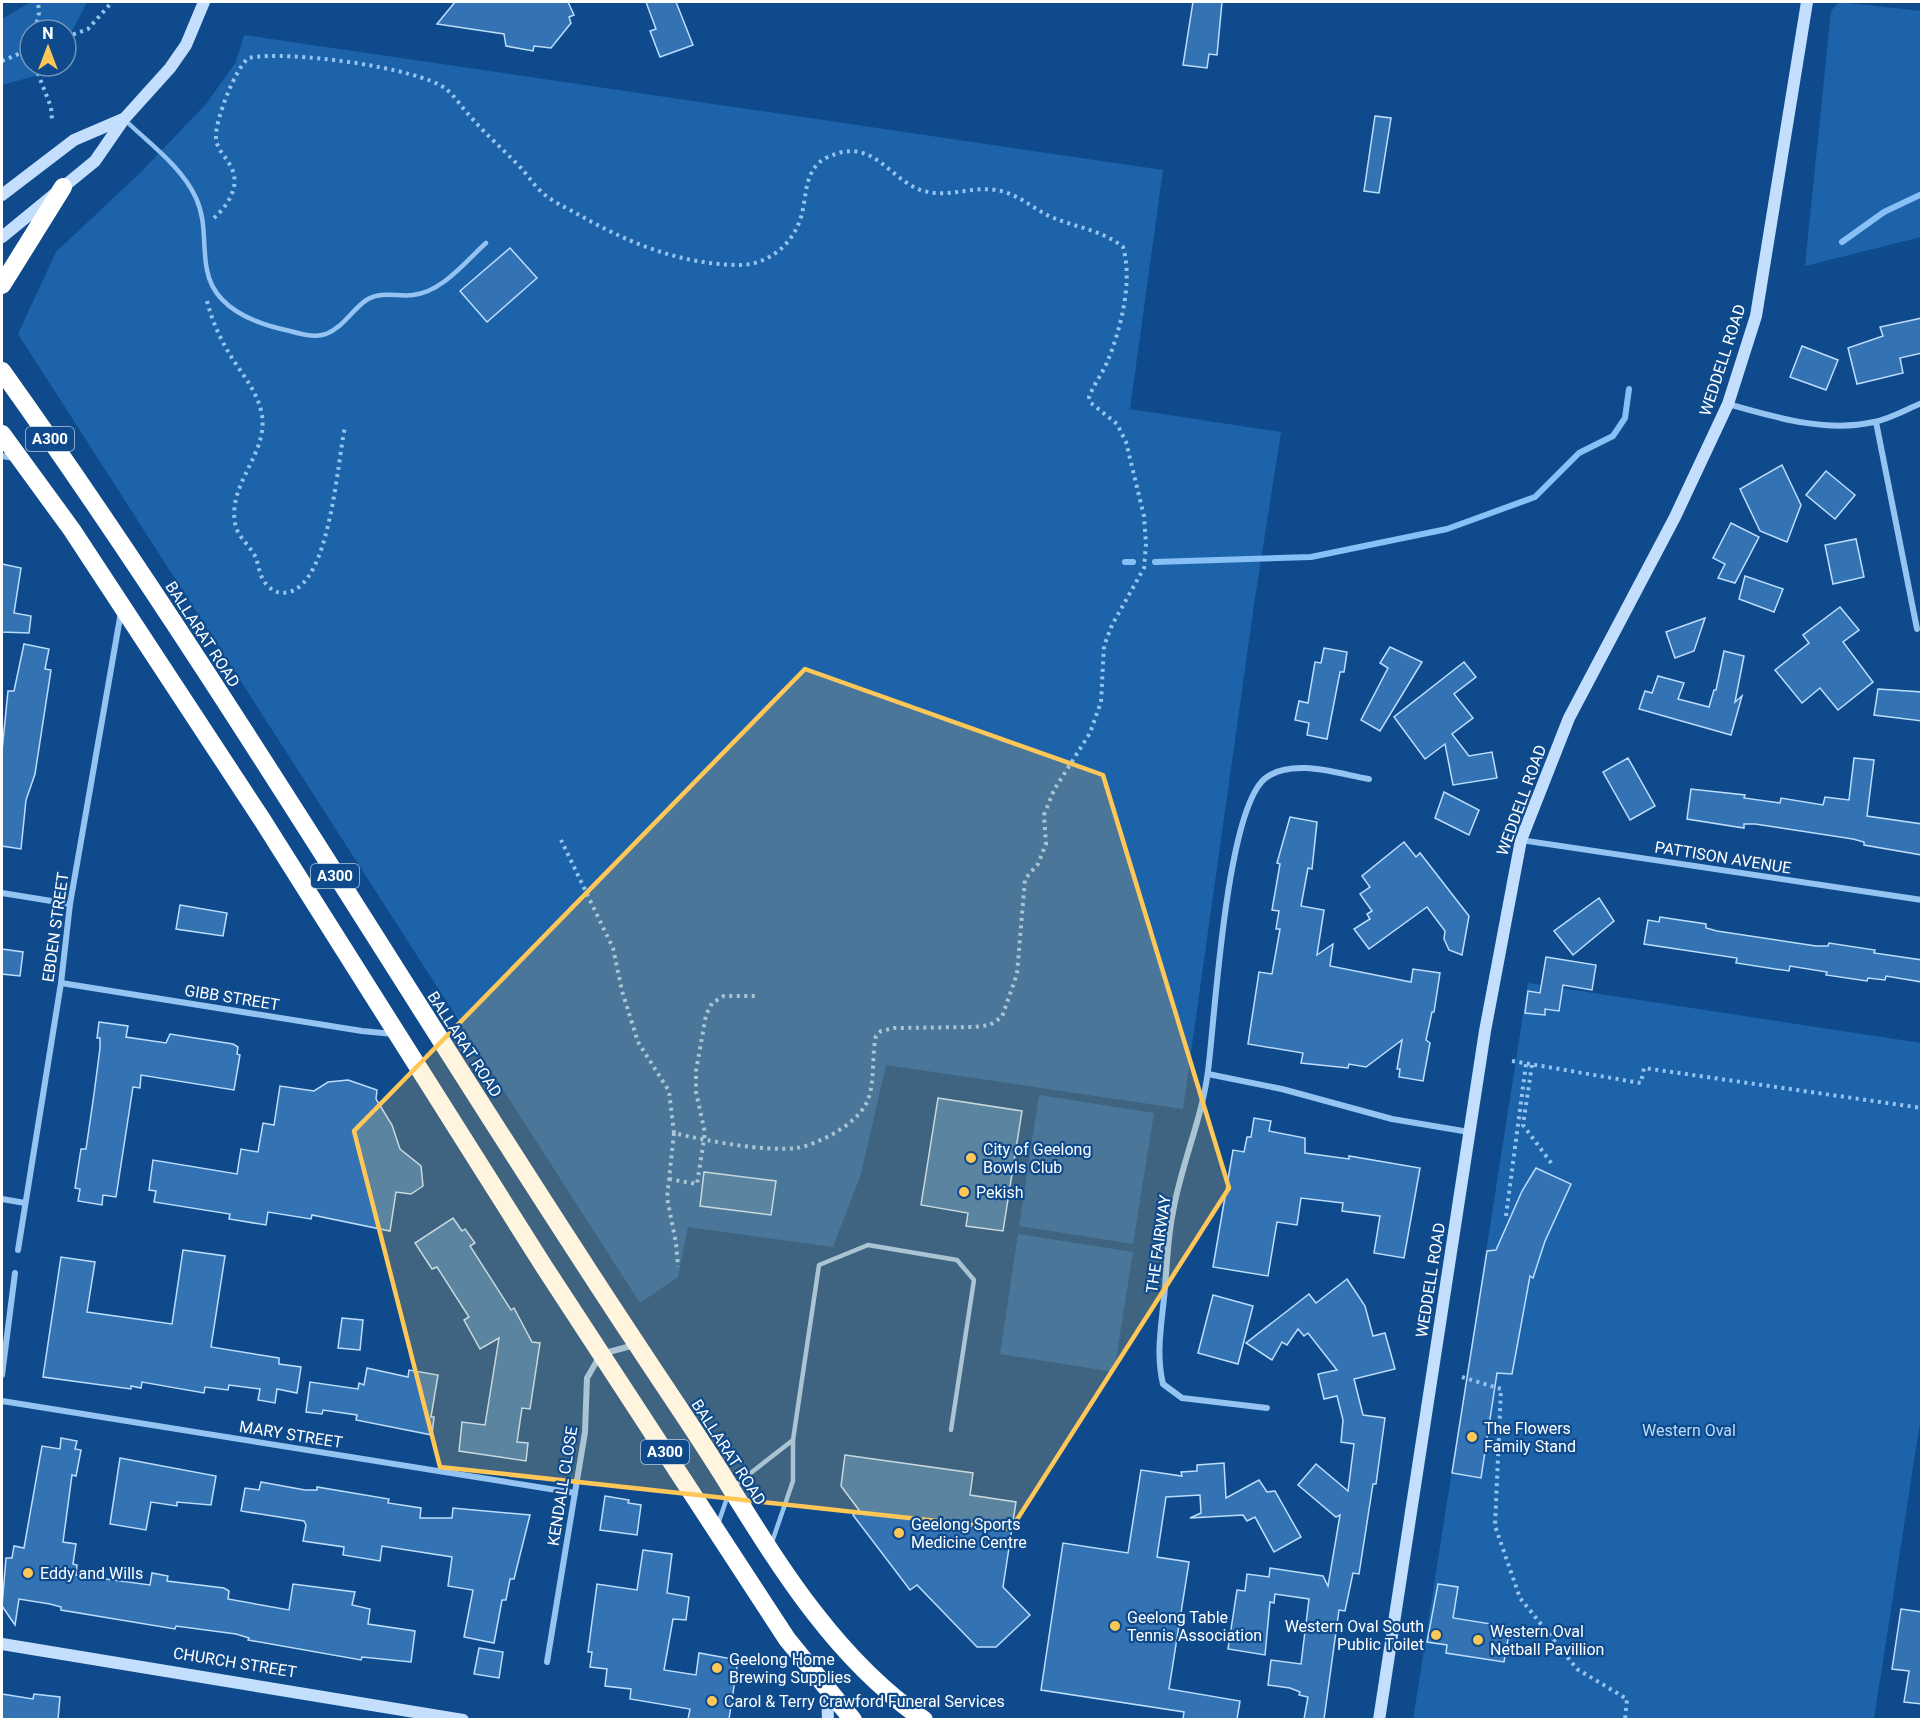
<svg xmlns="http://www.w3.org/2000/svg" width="1923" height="1721" font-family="Roboto,sans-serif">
	<rect width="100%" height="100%" fill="#0f4b8c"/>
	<g fill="#1d63aa">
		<polygon points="31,2 87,2 66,43 66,30 30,30 30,66 55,66 53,71 2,85 2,19"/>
		<polygon points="1839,2 1921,11 1921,237 1805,266 1831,11"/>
		<polygon points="244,35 1163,170 1130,409 1281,432 1255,598 1183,1109 886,1065 861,1174 833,1247 688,1227 678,1277 640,1303 18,334 56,252 141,172 206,104 236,62"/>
		<polygon points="1528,983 1921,1043 1921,1416 1874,1719 1413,1720"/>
		<polygon points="1039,1095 1154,1113 1133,1244 1019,1226"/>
		<polygon points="1018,1234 1133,1252 1114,1372 1000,1354"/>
	</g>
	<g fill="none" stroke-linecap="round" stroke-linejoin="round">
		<g stroke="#86c0f7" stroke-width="6">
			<polyline points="1842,242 1884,212 1922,194"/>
			<polyline points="1125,562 1133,562"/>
			<polyline points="1155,562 1311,557 1447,529 1535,497 1579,453 1613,436 1625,418 1629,389"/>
		</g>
	</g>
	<g fill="#3373b4" stroke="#bcddfe" stroke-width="1.5">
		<polygon points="455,2 568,2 574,15 569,17 571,23 551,48 534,46 533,51 506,46 504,34 437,24"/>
		<polygon points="646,2 676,2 693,45 660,57 650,31 656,29"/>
		<polygon points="1193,2 1222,2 1217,55 1209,54 1207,68 1183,65"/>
		<polygon points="1375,116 1391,118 1379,193 1364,191"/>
		<polygon points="510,248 537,278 487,322 460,291"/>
		<polygon points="1922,318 1922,353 1900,358 1903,373 1857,384 1848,348 1883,336 1880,327"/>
		<polygon points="1802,346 1838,360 1826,390 1790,377"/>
		<polygon points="1782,465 1801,505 1787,542 1760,531 1740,489"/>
		<polygon points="1826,471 1855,495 1835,519 1806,495"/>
		<polygon points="1731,523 1759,537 1735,583 1718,578 1725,564 1713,558"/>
		<polygon points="1856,539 1864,577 1833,584 1825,545"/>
		<polygon points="2,564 21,568 14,613 31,616 29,633 2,632"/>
		<polygon points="1745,576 1783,589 1774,612 1739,599"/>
		<polygon points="1840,607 1859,630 1843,642 1873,682 1838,710 1820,688 1802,703 1775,670 1809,643 1803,635"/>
		<polygon points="1705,618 1694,651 1675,658 1666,632"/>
		<polygon points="24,644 49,649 45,669 51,670 35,774 26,800 21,849 2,846 2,751 8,691 14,691"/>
		<polygon points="1390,647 1422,662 1380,731 1361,720 1388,668 1380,663"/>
		<polygon points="1324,648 1347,652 1344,672 1340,672 1327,739 1307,735 1309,723 1295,720 1299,701 1308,703 1315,662 1321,663"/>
		<polygon points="1724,651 1744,656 1735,702 1742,696 1731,735 1639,709 1645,691 1652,693 1658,676 1684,683 1678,699 1709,707 1714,690 1716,690"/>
		<polygon points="1464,662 1476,677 1454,694 1473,718 1452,734 1469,756 1492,752 1497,778 1453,785 1445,744 1425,759 1394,717"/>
		<polygon points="1878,689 1922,692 1922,721 1874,715"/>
		<polygon points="1628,758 1655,806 1630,820 1603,772"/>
		<polygon points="1854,758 1874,760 1867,816 1922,824 1922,855 1864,845 1864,842 1853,839 1755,824 1744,824 1744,828 1687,819 1691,789 1745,795 1744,798 1780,803 1781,798 1823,805 1825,797 1849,800"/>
		<polygon points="1444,792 1479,810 1469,835 1435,818"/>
		<polygon points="1290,817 1317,822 1312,869 1308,868 1301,906 1324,910 1317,955 1333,944 1330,966 1411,982 1413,969 1440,973 1434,1012 1432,1012 1426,1040 1430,1043 1423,1081 1399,1077 1400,1069 1397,1069 1402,1040 1366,1067 1349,1064 1348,1068 1301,1063 1303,1053 1248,1044 1259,972 1272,974 1280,929 1276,929 1279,911 1272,910 1280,864 1277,863"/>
		<polygon points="1404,842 1416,857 1420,853 1469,916 1462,955 1449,950 1444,939 1445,931 1427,907 1369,949 1354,929 1370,919 1367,914 1372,911 1360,894 1370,887 1362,876"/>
		<polygon points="1599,898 1614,921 1573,955 1554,931"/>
		<polygon points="180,905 227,913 223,936 176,929"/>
		<polygon points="1660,917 1706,924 1706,928 1717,931 1816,946 1828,946 1829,943 1875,950 1874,953 1922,960 1922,982 1886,976 1885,980 1868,978 1867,981 1826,975 1827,972 1790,966 1789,971 1736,963 1737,958 1644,944 1648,920 1659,922"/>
		<polygon points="2,949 23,952 20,976 2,974"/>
		<polygon points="1546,957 1596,965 1592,990 1563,985 1559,1011 1545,1009 1545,1015 1525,1013 1528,991 1540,993"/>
		<polygon points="99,1022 128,1026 126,1037 166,1043 170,1034 233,1044 238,1047 237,1054 240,1055 234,1090 141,1075 140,1088 133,1087 116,1197 103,1195 102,1205 78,1201 80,1189 75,1188 81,1149 86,1149 94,1094 100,1048 100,1038 97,1038"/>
		<polygon points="348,1080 377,1090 376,1099 392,1125 400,1149 421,1166 423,1186 411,1194 396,1192 390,1231 312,1215 311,1219 268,1212 266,1225 229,1219 230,1214 154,1202 156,1191 149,1190 153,1160 237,1174 241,1149 258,1152 263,1123 274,1125 280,1086 314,1091 328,1082"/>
		<polygon points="938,1098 1022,1111 1003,1231 966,1226 968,1213 921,1205"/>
		<polygon points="1254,1118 1271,1121 1269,1131 1305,1138 1305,1153 1349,1159 1349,1156 1420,1168 1404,1258 1374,1253 1380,1216 1342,1211 1343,1203 1301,1198 1297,1225 1277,1222 1268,1276 1213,1267 1233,1150 1244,1152 1247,1137 1251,1137"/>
		<polygon points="1536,1168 1571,1184 1545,1241 1533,1278 1530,1276 1512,1374 1497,1373 1481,1478 1452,1473 1487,1251 1496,1250 1522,1191"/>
		<polygon points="704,1172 776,1181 771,1215 700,1206"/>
		<polygon points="453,1218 462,1231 465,1229 475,1243 470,1246 511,1310 514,1308 532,1342 540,1343 530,1409 522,1408 517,1442 528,1443 526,1461 459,1451 462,1422 485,1425 499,1338 480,1349 464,1320 469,1317 437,1267 432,1269 415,1243"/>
		<polygon points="183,1250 225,1256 211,1347 279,1358 279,1364 301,1367 297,1393 277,1389 275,1403 258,1400 260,1389 229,1385 228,1390 205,1387 204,1393 142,1382 141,1388 131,1386 131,1389 43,1377 61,1257 95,1262 87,1312 172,1324"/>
		<polygon points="1347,1279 1365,1306 1373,1336 1385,1333 1395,1369 1354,1379 1363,1415 1385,1418 1376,1484 1373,1484 1359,1574 1353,1573 1345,1611 1339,1610 1324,1719 1304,1719 1308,1697 1299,1695 1300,1692 1290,1688 1268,1685 1271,1660 1301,1664 1309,1599 1275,1594 1274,1603 1270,1602 1265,1655 1228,1649 1237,1590 1245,1591 1247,1574 1269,1577 1270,1568 1323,1576 1328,1586 1340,1515 1336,1517 1298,1485 1316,1464 1348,1491 1354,1444 1341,1442 1343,1420 1337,1396 1324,1399 1318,1374 1337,1370 1308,1333 1304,1336 1298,1329 1287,1345 1282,1342 1272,1360 1246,1343 1309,1294 1316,1303"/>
		<polygon points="1213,1295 1253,1306 1238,1364 1198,1353"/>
		<polygon points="342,1318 363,1320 360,1350 338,1348"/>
		<polygon points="367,1368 408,1377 409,1370 438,1375 431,1417 434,1417 432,1435 356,1420 357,1415 323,1410 322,1414 306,1412 310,1382 358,1389 359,1383 364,1385"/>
		<polygon points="61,1438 77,1441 75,1449 81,1450 76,1476 72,1475 63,1542 76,1544 73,1564 77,1565 76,1575 150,1585 152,1573 168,1576 167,1581 224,1588 229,1591 228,1599 289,1610 293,1584 355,1592 352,1605 370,1609 368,1624 415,1631 411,1662 362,1657 361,1660 248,1640 249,1638 236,1634 176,1626 175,1629 61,1610 61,1607 50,1604 19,1599 15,1625 2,1606 6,1558 12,1558 14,1546 24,1548 42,1446 60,1449"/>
		<polygon points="845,1455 973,1473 970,1495 1016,1502 1003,1587 1030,1615 996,1647 977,1647 917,1585 910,1590 853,1515 859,1510 841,1486"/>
		<polygon points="120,1458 216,1476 211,1505 177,1502 177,1506 151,1502 146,1530 110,1524"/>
		<polygon points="1224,1463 1226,1498 1259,1480 1267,1492 1275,1491 1301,1537 1274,1552 1255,1517 1247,1521 1243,1515 1190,1518 1201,1513 1200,1495 1166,1497 1157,1557 1189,1562 1169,1689 1240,1701 1237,1719 1183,1719 1184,1712 1041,1690 1063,1543 1128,1553 1141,1470 1182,1476 1181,1472 1197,1471 1197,1465"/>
		<polygon points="261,1482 305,1490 317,1490 317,1487 389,1499 388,1503 421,1508 420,1518 452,1518 453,1508 530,1515 514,1579 510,1579 506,1600 502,1600 494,1643 464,1637 473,1590 448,1586 452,1557 382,1546 380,1561 343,1555 344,1547 303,1541 306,1525 304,1521 241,1511 245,1488 259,1490"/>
		<polygon points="605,1496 629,1500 628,1503 641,1505 637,1535 600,1530"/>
		<polygon points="643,1550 672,1554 667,1593 689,1597 686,1620 673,1619 664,1670 696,1675 699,1653 738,1660 729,1719 688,1719 690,1709 630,1699 631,1689 605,1686 607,1669 590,1667 592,1652 588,1652 597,1584 637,1590"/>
		<polygon points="1438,1584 1458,1587 1453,1618 1510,1627 1504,1662 1446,1653 1447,1645 1427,1642"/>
		<polygon points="1901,1609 1922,1612 1922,1704 1904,1702 1909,1671 1892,1669"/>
		<polygon points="479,1648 503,1652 499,1678 474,1674"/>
		<polygon points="2,1694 33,1699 34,1694 60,1697 58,1719 2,1719"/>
	</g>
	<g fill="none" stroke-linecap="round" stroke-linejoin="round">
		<g stroke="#95c4f3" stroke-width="4" stroke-dasharray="3 4.5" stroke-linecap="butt">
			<polyline points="35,30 39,13 38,2"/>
			<polyline points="66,37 88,29 112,2"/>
			<polyline points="2,61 30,49"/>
			<polyline points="35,66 51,107 52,120"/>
			<path d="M214 218C228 205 242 185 230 165 225 156 216 148 216 137 215 121 236 66 249 58 285 50 418 67 446 89 455 96 462 108 470 116 486 135 504 150 521 168 529 177 536 188 545 195 555 203 569 209 581 216 629 243 680 264 737 265 765 266 791 247 800 220 808 198 802 169 828 157 874 135 890 182 924 191 949 198 972 186 996 190 1016 193 1030 206 1047 215 1072 227 1101 229 1123 247 1133 281 1121 328 1108 360 1103 373 1094 384 1089 397L1091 403 1117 424 1126 442 1144 516 1146 544 1144 568 1112 625 1104 646 1101 702 1090 733 1054 790 1044 815 1046 844 1038 864 1025 879 1017 974 1002 1017 990 1025 974 1027 894 1028 881 1031 876 1036C871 1058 876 1084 866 1104 855 1125 819 1144 797 1148 765 1152 707 1141 674 1133L669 1091 638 1042 622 991 613 948 561 840"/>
			<path d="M207 301C212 321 220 338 230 355 242 374 258 392 262 415 268 454 228 483 235 523 237 537 250 545 256 558 259 567 260 579 268 586 274 592 280 594 289 592 330 582 337 464 345 427"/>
			<polyline points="1512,1061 1641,1083 1644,1068 1922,1108"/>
			<polyline points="1532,1065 1523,1125 1552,1164"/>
			<polyline points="674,1133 667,1198 676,1243 678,1267"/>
			<polyline points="669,1179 697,1184 705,1133 696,1092 696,1071 706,1015 712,1003 724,996 759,996"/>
			<polyline points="1506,1216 1526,1064"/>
			<polyline points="1462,1377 1501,1389 1495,1526 1520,1598 1577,1669 1627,1699 1625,1720"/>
		</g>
		<g stroke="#95c4f3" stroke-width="4.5">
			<path d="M126 121C150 144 182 167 196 198 207 222 202 245 207 270 214 309 256 324 290 331 301 334 314 338 326 334 344 327 352 309 368 299 382 291 398 297 413 295 442 292 465 262 486 243"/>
			<polyline points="734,1486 793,1440"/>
			<polyline points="718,1524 728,1495"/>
			<polyline points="772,1542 793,1481 793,1440 819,1265 868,1245 957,1260 974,1280 951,1430"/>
		</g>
		<g stroke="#95c4f3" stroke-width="6">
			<path d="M1728 404C1774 417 1826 433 1874 422 1890 419 1907 409 1922 403"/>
			<polyline points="1876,422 1917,629"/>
			<polyline points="2,456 14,458"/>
			<polyline points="1521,840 1922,900"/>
			<polyline points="2,893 70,904"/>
			<polyline points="61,983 362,1031 393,1034"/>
			<polyline points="1208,1074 1282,1089 1392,1119 1469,1132"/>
			<polyline points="2,1199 25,1203"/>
			<polyline points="18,1250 61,983 70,904 121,612"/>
			<polyline points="2,1375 15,1273"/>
			<polyline points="2,1401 575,1493"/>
			<path d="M1267 1408 1182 1398 1163 1384C1156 1355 1161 1328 1164 1298 1167 1270 1167 1240 1173 1212 1181 1165 1202 1119 1208 1071 1215 1019 1226 804 1267 777 1294 758 1339 774 1369 779"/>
			<polyline points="547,1662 585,1432 587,1378 601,1354 635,1345"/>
		</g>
		<g stroke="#c4dffd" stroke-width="12">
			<polyline points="2,195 74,140 123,119"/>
			<polyline points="2,237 95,161 124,119 170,68 186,45 204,2"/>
			<polyline points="2,1644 463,1720"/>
			<polyline points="827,1689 828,1720"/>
			<polyline points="1379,1720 1485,1031 1521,840 1569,718 1675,517 1728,404 1756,316 1807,2"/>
		</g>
		<g stroke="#fff" stroke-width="18">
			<polyline points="2,285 63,187"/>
			<path d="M2 371C226 685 422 1020 636 1343 664 1386 694 1429 722 1474 778 1564 834 1658 924 1720"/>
			<polyline points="2,434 72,530 261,818 543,1265 787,1639 853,1720"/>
		</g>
	</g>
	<path fill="#ffc757" fill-opacity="0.2" stroke="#ffc757" stroke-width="4.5" stroke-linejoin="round" d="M805 669 1103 775 1229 1188 1011 1529 440 1467 354 1131Z"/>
	<g fill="#ffc757" stroke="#0f4b8c" stroke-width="2">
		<circle cx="971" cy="1158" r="6"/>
		<circle cx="964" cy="1192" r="6"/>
		<circle cx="1472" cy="1437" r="6"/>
		<circle cx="899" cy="1533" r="6"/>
		<circle cx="28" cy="1573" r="6"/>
		<circle cx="1115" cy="1626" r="6"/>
		<circle cx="1436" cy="1635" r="6"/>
		<circle cx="1478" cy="1640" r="6"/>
		<circle cx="717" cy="1668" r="6"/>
		<circle cx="712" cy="1701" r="6"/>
	</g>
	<g text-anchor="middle" stroke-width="4.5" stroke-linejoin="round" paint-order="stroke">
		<g fill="#0f4b8c" stroke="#b7c9dc" stroke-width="1.5">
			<rect x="26" y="427" width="48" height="24" rx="4.5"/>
			<rect x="311" y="864" width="48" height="24" rx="4.5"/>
			<rect x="641" y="1440" width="48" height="24" rx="4.5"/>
		</g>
		<g font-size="15" font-weight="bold" fill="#fff">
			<text x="50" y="444">A300</text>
			<text x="335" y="881">A300</text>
			<text x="665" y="1457">A300</text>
		</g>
		<g font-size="16" fill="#fff" stroke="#0f4b8c">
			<text transform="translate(1722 360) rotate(-72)" y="6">WEDDELL ROAD</text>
			<text transform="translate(203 634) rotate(57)" y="6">BALLARAT ROAD</text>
			<text transform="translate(1521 800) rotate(-70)" y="6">WEDDELL ROAD</text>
			<text transform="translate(1723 857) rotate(9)" y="6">PATTISON AVENUE</text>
			<text transform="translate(55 927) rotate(-82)" y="6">EBDEN STREET</text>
			<text transform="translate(232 997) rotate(9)" y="6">GIBB STREET</text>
			<text transform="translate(465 1044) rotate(57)" y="6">BALLARAT ROAD</text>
			<text transform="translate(1158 1244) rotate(-82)" y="6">THE FAIRWAY</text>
			<text transform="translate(1430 1280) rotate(-81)" y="6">WEDDELL ROAD</text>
			<text transform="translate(291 1434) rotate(9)" y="6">MARY STREET</text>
			<text transform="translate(729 1452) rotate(57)" y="6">BALLARAT ROAD</text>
			<text transform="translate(562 1486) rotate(-81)" y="6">KENDALL CLOSE</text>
			<text transform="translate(235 1662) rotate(9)" y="6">CHURCH STREET</text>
		</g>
		<g font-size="16" fill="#fff" stroke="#0f4b8c" text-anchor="start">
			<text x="983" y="1155">City of Geelong<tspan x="983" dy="18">Bowls Club</tspan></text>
			<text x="976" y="1198">Pekish</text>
			<text x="1484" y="1434">The Flowers<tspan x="1484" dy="18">Family Stand</tspan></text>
			<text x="911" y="1530">Geelong Sports<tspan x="911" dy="18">Medicine Centre</tspan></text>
			<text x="40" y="1579">Eddy and Wills</text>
			<text x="1127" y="1623">Geelong Table<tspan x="1127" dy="18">Tennis Association</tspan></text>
			<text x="1424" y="1632" text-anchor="end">Western Oval South<tspan x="1424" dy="18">Public Toilet</tspan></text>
			<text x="1490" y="1637">Western Oval<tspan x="1490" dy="18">Netball Pavillion</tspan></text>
			<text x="729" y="1665">Geelong Home<tspan x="729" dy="18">Brewing Supplies</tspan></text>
			<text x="724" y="1707">Carol &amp; Terry Crawford Funeral Services</text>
		</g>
		<g font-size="16" fill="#bcddfe" stroke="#0f4b8c">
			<text x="1689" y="1436">Western Oval</text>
		</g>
	</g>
	<rect width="1923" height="1721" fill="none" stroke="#ffffff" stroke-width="6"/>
	<g transform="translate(48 48)"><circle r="28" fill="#0f4b8c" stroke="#6f93ba" stroke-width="1.5"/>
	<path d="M0-4.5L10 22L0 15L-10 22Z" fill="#ffc757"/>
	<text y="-9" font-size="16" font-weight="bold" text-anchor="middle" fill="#ffffff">N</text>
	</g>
</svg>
